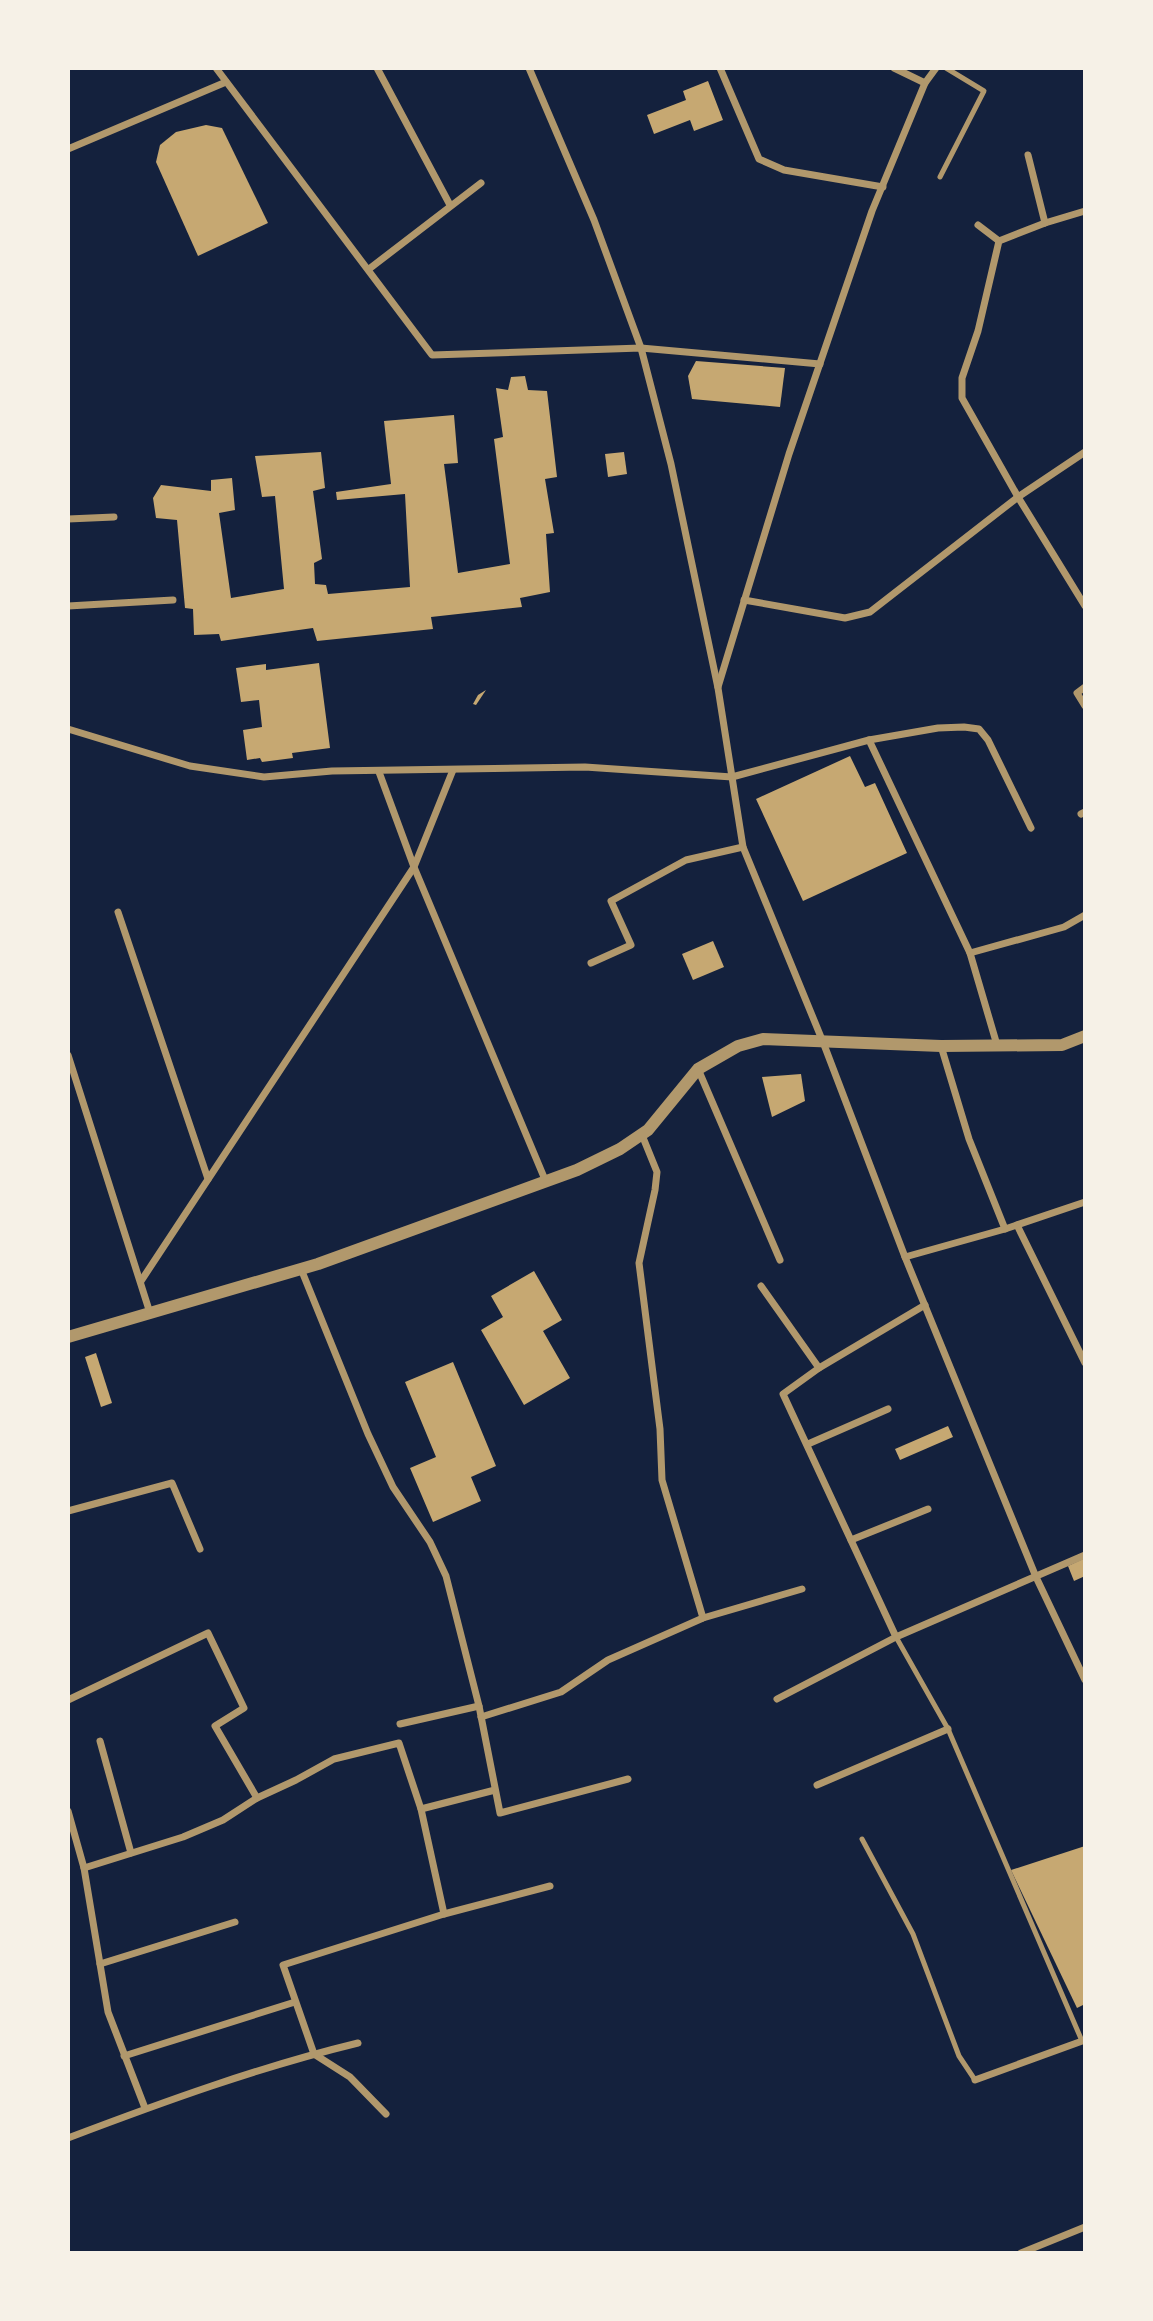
<svg xmlns="http://www.w3.org/2000/svg" width="1153" height="2321" font-family="'Exo 2',sans-serif">
	<rect width="100%" height="100%" fill="#14213d"/>
	<g fill="#c6a872">
		<polygon points="708,81 723,120 694,131 690,120 654,134 647,115 686,100 683,91"/>
		<polygon points="206,125 222,128 268,223 198,256 156,162 160,145 176,132"/>
		<polygon points="696,361 785,368 780,407 692,399 688,376"/>
		<polygon points="525,376 528,390 547,391 557,477 545,479 554,533 546,534 550,592 520,598 522,607 431,617 433,629 317,641 313,628 221,641 219,634 194,635 193,609 185,608 177,520 156,518 153,498 161,485 211,491 211,480 232,478 235,510 219,513 231,598 284,589 275,496 262,497 255,456 321,452 325,488 313,491 322,559 314,563 315,584 326,585 328,594 410,587 405,494 337,500 336,492 391,484 384,421 454,415 458,463 444,464 458,573 510,564 494,439 503,437 496,388 508,390 511,377"/>
		<polygon points="624,452 627,474 608,477 605,454"/>
		<polygon points="319,663 330,748 292,753 293,758 262,762 260,758 247,760 243,730 262,727 259,700 241,702 236,668 266,664 266,670"/>
		<polygon points="486,690 476,705 473,704 478,695"/>
		<polygon points="850,756 865,787 875,783 907,853 803,901 756,799"/>
		<polygon points="713,941 724,967 693,980 682,954"/>
		<polygon points="801,1074 805,1101 772,1117 762,1077"/>
		<polygon points="534,1271 562,1320 543,1331 570,1378 524,1405 481,1330 503,1317 491,1296"/>
		<polygon points="96,1353 112,1403 101,1407 85,1357"/>
		<polygon points="453,1362 496,1466 471,1477 481,1501 433,1522 410,1468 436,1457 405,1382"/>
		<polygon points="948,1426 953,1437 900,1460 895,1449"/>
		<polygon points="1085,1558 1085,1576 1074,1581 1068,1566"/>
		<polygon points="1085,1846 1085,2004 1077,2008 1011,1870"/>
	</g>
	<g fill="none" stroke-linecap="round" stroke-linejoin="round">
		<g stroke="#b1986c" stroke-width="5">
			<polyline points="940,177 984,91 946,68"/>
			<polyline points="896,1637 948,1729 1082,2041"/>
			<polyline points="862,1839 913,1934 959,2056 975,2080"/>
		</g>
		<g stroke="#b1986c" stroke-width="7">
			<polyline points="216,68 432,355 641,348 820,364"/>
			<polyline points="377,68 450,205"/>
			<polyline points="529,68 594,220 641,348 671,464 718,688 743,847 823,1042 905,1257 1036,1577 1085,1680"/>
			<polyline points="720,68 759,159 784,170 883,187"/>
			<polyline points="894,68 925,83"/>
			<polyline points="68,149 226,82"/>
			<polyline points="1028,155 1045,223 1085,211"/>
			<polyline points="1045,223 999,241 978,331 962,378 962,398 1018,497 1085,606"/>
			<polyline points="978,225 999,241"/>
			<polyline points="369,269 481,183"/>
			<polyline points="68,519 114,517"/>
			<polyline points="744,600 845,618 870,612 1018,497 1085,452"/>
			<polyline points="68,606 173,600"/>
			<polyline points="718,687 789,454 872,211 925,83 936,68"/>
			<polyline points="1085,687 1077,693 1085,706"/>
			<polyline points="68,729 190,766 264,777 332,771 585,767 732,777 869,740 938,728 964,727 979,729 988,740 1031,828"/>
			<polyline points="869,740 970,953 997,1045"/>
			<polyline points="379,772 414,867 546,1182"/>
			<polyline points="1081,814 1085,812"/>
			<polyline points="118,912 208,1179"/>
			<polyline points="970,953 1064,927 1085,915"/>
			<polyline points="591,963 631,945 611,901 686,860 743,847"/>
			<polyline points="941,1046 969,1139 1005,1229"/>
			<polyline points="68,1055 150,1313"/>
			<polyline points="698,1069 780,1260"/>
			<polyline points="642,1135 657,1172 655,1190 639,1263 660,1429 662,1480 703,1618"/>
			<polyline points="1017,1225 1085,1363"/>
			<polyline points="905,1257 1005,1229 1085,1202"/>
			<polyline points="301,1269 368,1434 393,1487 430,1542 446,1576 479,1706 500,1813 628,1779"/>
			<polyline points="141,1281 414,867 453,770"/>
			<polyline points="761,1286 819,1368"/>
			<polyline points="808,1444 888,1409"/>
			<polyline points="68,1511 172,1483 200,1549"/>
			<polyline points="851,1540 928,1509"/>
			<polyline points="896,1637 783,1394 819,1368 925,1305"/>
			<polyline points="777,1699 896,1637 1085,1555"/>
			<polyline points="68,1700 208,1633 244,1708 215,1726 257,1798"/>
			<polyline points="481,1717 561,1692 608,1660 703,1618 802,1589"/>
			<polyline points="400,1724 479,1706"/>
			<polyline points="100,1741 131,1853"/>
			<polyline points="817,1785 948,1729"/>
			<polyline points="421,1809 495,1790"/>
			<polyline points="68,1811 84,1868 108,2012 145,2108"/>
			<polyline points="84,1868 183,1837 223,1820 257,1798 296,1780 334,1759 399,1743 421,1809 444,1914"/>
			<polyline points="100,1964 235,1922"/>
			<polyline points="314,2054 283,1965 444,1914 550,1886"/>
			<polyline points="314,2054 350,2077 386,2114"/>
			<polyline points="124,2056 295,2002"/>
			<polyline points="975,2080 1085,2040"/>
			<path d="M68 2138C163 2102 259 2067 358 2043"/>
			<polyline points="1021,2253 1085,2227"/>
		</g>
		<polyline stroke="#b1986c" stroke-width="12" points="68,1337 318,1264 577,1170 620,1149 648,1130 698,1069 738,1046 763,1039 941,1046 1062,1045 1085,1036"/>
	</g>
	<rect width="1153" height="2321" fill="none" stroke="#f6f1e7" stroke-width="140"/>
</svg>
